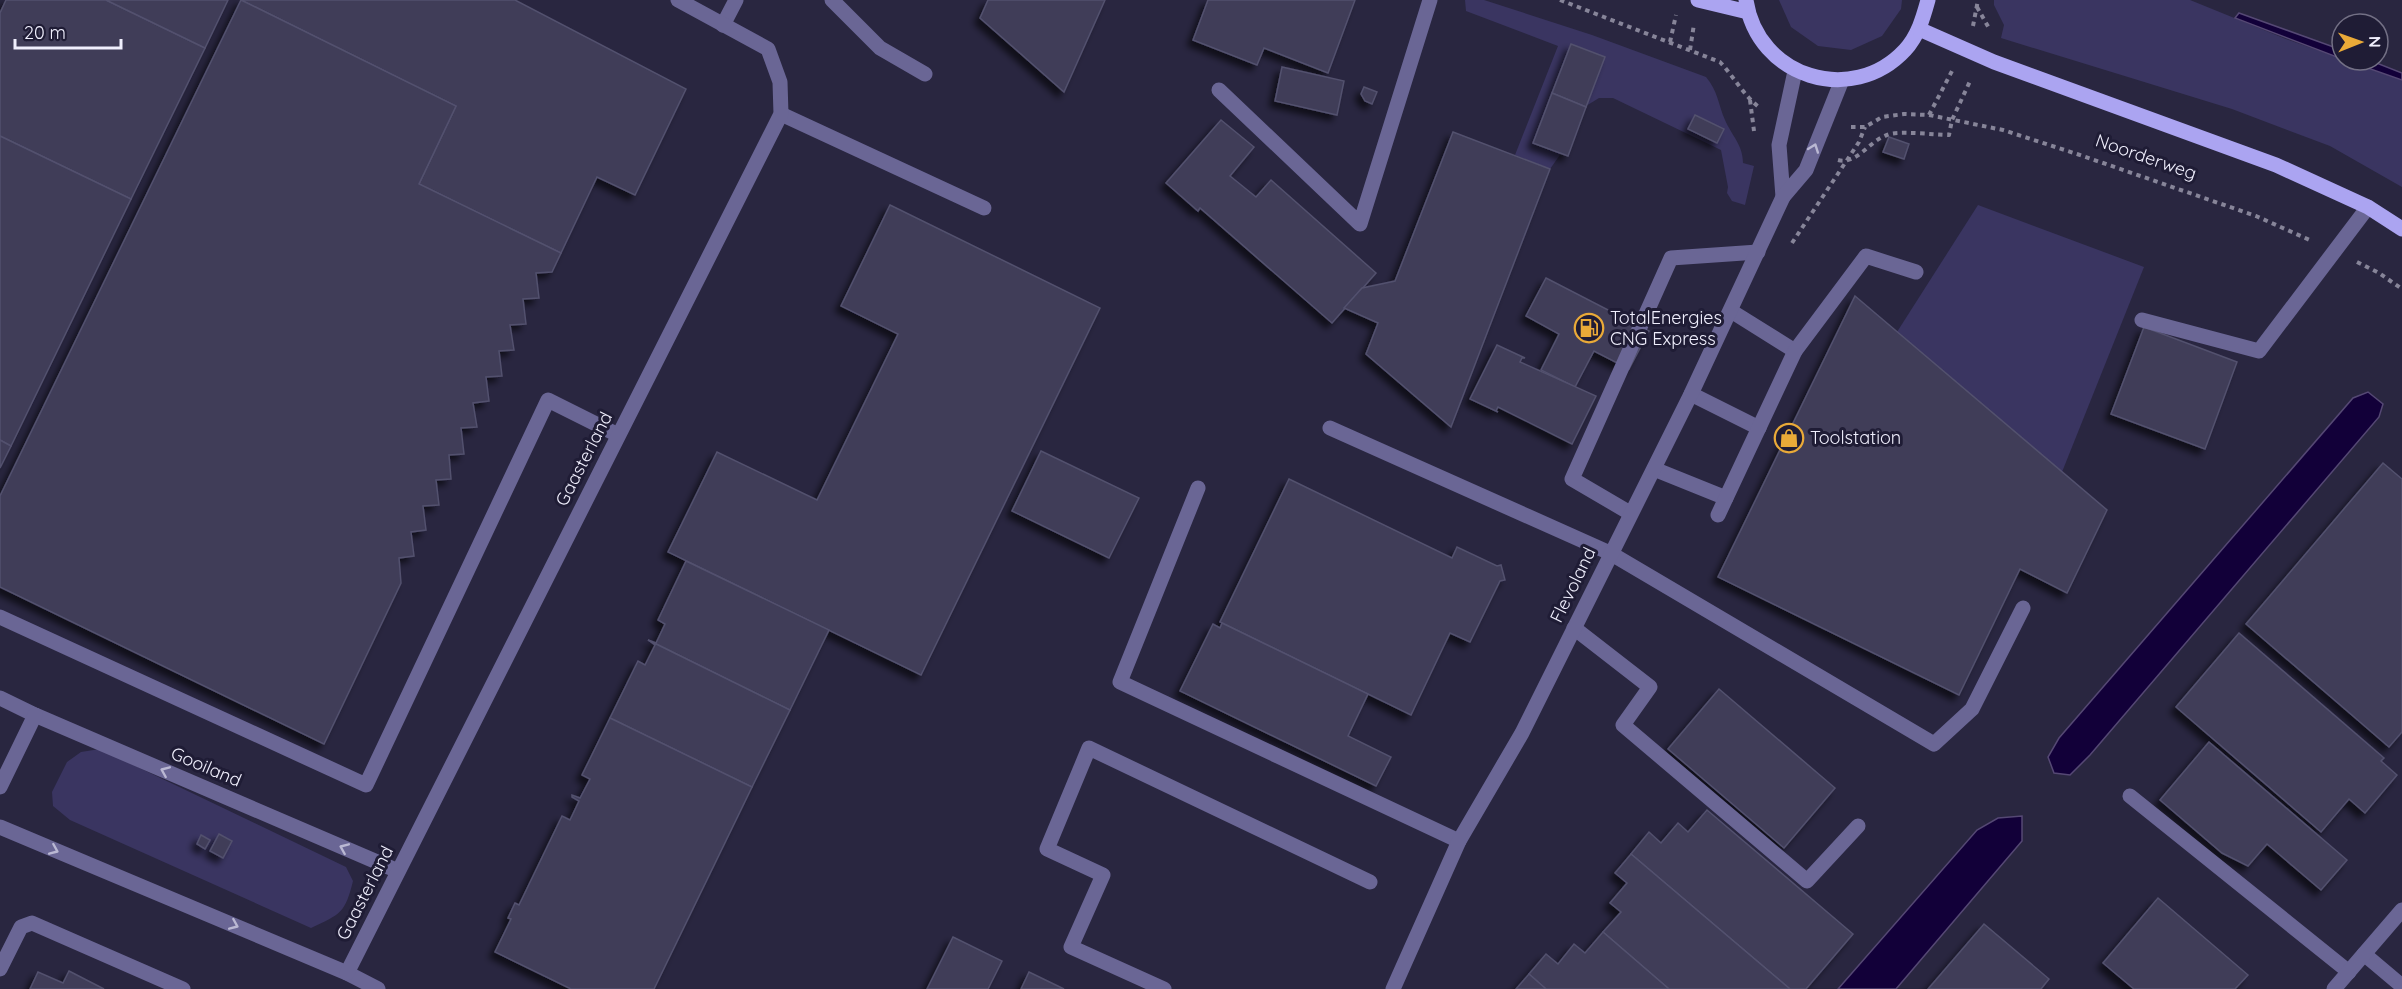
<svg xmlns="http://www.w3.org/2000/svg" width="2402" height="989" font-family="Quicksand,sans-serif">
	<defs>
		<filter id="shadow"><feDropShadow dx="-5.5" dy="5.5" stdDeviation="3" flood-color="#0009"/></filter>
	</defs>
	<rect width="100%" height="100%" fill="#292640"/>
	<g fill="#3a3561">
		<path d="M1465 0H1484L1592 35 1706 77C1718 91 1718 104 1725 120 1732 136 1743 145 1743 163L1754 166 1745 205 1732 201 1727 193 1728 187 1721 150 1613 98H1599L1586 106 1562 152 1550 169 1515 155 1558 46 1466 11Z"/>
		<polygon points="1779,0 1902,0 1901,9 1882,36 1851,50 1818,46 1791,27"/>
		<polygon points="1994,0 2190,0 2286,39 2402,80 2402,187 2330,146 2232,109 2001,38 2004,25 1994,5"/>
		<polygon points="1978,205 2144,267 2062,472 1897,332"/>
		<path d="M100 749 346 867 353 881C345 913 341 914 311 928L70 820 53 806 52 792 67 762 81 752Z"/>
	</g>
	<g fill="#120039" stroke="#554874" stroke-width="1.5">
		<polygon points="2239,13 2342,50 2342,59 2235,18"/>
		<polygon points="2345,60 2369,60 2402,73 2402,80"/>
		<polygon points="2368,392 2383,404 2379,417 2090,755 2070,775 2054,773 2048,757 2059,738 2353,398"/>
		<polygon points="2022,816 2022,841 1896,989 1838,989 1977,830 1998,818"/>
	</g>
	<g fill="#3f3d59" stroke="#53516e" stroke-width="1.5" filter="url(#shadow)">
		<polygon points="6,0 106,0 205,48 131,199 0,136 0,13"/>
		<polygon points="106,0 228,0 205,48"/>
		<polygon points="241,0 515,0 686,89 635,195 597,177 561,253 419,184 456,106"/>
		<polygon points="241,0 456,106 419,184 561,253 552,272 536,273 539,298 523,299 526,324 510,325 514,350 499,351 502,376 486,377 489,401 473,403 477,427 461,428 464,454 449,455 451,479 436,480 439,505 423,506 426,530 411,532 414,556 399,558 401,583 324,744 0,587 0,496"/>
		<polygon points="988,0 1105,0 1064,92 980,18"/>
		<polygon points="1208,0 1355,0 1328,73 1264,48 1257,65 1193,40"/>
		<polygon points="1571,44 1605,57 1586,107 1552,93"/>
		<polygon points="1282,67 1344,81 1337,115 1275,101"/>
		<polygon points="1364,87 1377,92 1372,104 1365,101 1361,94"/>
		<polygon points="1552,93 1586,107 1568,156 1533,143"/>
		<polygon points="1695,115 1724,129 1717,143 1688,129"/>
		<polygon points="1221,120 1254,147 1230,176 1256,197 1271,180 1376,273 1332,323 1200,208 1198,211 1166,183"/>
		<polygon points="1453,132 1550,169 1451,427 1366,354 1378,323 1344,308 1362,288 1395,281"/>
		<polygon points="0,136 131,199 11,446 0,440"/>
		<polygon points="1889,137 1909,144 1904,159 1883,152"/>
		<polygon points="890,205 1100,308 921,675 668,552 717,452 817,500 898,334 841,306"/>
		<polygon points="1546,278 1649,331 1629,369 1594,351 1575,387 1541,370 1559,334 1526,316"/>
		<polygon points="1855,296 2107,510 2067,593 2020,569 1959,695 1718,577"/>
		<polygon points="2144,327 2237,362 2205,449 2111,414"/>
		<polygon points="1497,345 1525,358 1522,358 1520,362 1596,396 1572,444 1498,407 1496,411 1498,412 1470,399"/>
		<polygon points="0,440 11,446 0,468"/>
		<polygon points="1041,451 1139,498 1109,558 1012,511"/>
		<polygon points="2383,463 2402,479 2402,732 2389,747 2246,624"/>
		<polygon points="1289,479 1452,558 1457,547 1497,566 1501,565 1505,580 1500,581 1470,642 1450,633 1411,715 1220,622"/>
		<polygon points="686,561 829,630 790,710 648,640 656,643 665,624 658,620"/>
		<polygon points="1222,623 1368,694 1348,736 1391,757 1376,786 1180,691 1213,624 1220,628"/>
		<polygon points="2239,633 2384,758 2381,761 2397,775 2365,813 2349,799 2321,832 2176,707"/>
		<polygon points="648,640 790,710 752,787 610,718 638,661 645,665 655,645"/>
		<polygon points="1719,689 1835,788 1784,848 1668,749"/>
		<polygon points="610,718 752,787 654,989 571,989 495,952 511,919 508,918 515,903 519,905 562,816 570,820 579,801 572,797 572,795 580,798 590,779 582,775"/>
		<polygon points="2209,742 2347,860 2321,890 2267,844 2248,866 2222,853 2160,800"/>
		<polygon points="1707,810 1853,934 1806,989 1790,989 1631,854 1649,832 1661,843 1678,823 1688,832"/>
		<polygon points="219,834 232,841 223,858 210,851"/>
		<polygon points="201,835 210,840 205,849 197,844"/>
		<polygon points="1631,854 1790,989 1669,989 1603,932 1621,912 1610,903 1627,883 1615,873"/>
		<polygon points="2158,898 2248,975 2235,989 2134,989 2103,963"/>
		<polygon points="1984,924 2049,979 2041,989 1928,989"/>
		<polygon points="1603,932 1669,989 1546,989 1529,974 1546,954 1558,964 1574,944 1585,953"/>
		<polygon points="953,937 1002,961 988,989 927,989"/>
		<polygon points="69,971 104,989 30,989 38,972 63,983"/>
		<polygon points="1029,972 1064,989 1021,989"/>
		<polygon points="1529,974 1546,989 1516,989"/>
	</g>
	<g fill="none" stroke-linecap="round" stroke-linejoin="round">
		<g stroke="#878599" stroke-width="4" stroke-dasharray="4.5 4.5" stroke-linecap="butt">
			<path d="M1560 0 1720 62C1734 77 1744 96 1760 108"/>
			<polyline points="1977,7 1990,30"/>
			<polyline points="1973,26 1978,0"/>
			<polyline points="1670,42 1676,15"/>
			<polyline points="1690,50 1694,24"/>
			<polyline points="1750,100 1754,131"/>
			<polyline points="1929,115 1952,71"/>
			<polyline points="1851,127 1865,127 1882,117 1904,114 1929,115 2003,130 2077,154 2256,216 2312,241"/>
			<path d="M1838 160C1857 165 1869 141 1887 135 1897 130 1935 135 1949 135L1952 120 1971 79"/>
			<polyline points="1792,243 1859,142 1865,127"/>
			<polyline points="2357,262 2379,273 2402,289"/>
		</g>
		<g stroke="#6a6695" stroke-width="15">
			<polyline points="832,0 880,48 925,74"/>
			<polyline points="723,25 736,0"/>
			<polyline points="1219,90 1360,224 1430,0"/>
			<polyline points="781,114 984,208"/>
			<polyline points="1731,311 1795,351"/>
			<polyline points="2142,320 2259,351 2368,207"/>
			<polyline points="1691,394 1759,428"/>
			<polyline points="1330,428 1610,553 1934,744 1972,709 2023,608"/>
			<polyline points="1654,469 1726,498"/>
			<polyline points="1198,488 1120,682 1459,841"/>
			<polyline points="1630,513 1572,479 1671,258 1758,252"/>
			<polyline points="1718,515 1795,351 1866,256 1916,272"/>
			<polyline points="0,617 366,785 548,400 618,435"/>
			<polyline points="1574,628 1650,687 1623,725 1807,881 1858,826"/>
			<polyline points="2130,796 2349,972"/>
			<polyline points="2364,954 2402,986"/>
			<polyline points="0,969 21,927 32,923 183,989"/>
			<polyline points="1164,989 1071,947 1103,875 1047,849 1089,748 1370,882"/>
		</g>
		<g stroke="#6a6695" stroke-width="15">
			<polyline points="1783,197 1779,145 1795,71"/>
			<polyline points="0,698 35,715 398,871"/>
			<polyline points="0,787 35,715"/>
			<polyline points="0,827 347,973 378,989"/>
			<polyline points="347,973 781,114 780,82 768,49 678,0"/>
			<polyline points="1393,989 1459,841 1522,733 1691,394 1783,197 1806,170 1842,80"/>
			<polyline points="2334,989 2402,910"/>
		</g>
		<g stroke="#aba4f1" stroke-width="15">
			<polyline points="1698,0 1748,12"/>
			<path d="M1746 0C1757 77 1852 107 1905 50 1918 36 1923 18 1928 0"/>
			<polyline points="1919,29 1994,62 2276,165 2368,207 2402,229"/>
		</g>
	</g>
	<defs><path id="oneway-chevron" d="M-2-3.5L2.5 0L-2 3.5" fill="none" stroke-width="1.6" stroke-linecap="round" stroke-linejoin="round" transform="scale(1.5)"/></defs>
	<g stroke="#bab8d3">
		<use href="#oneway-chevron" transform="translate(1814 148) rotate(-70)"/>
		<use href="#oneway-chevron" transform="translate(165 771) rotate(-157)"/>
		<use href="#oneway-chevron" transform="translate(344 848) rotate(-157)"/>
		<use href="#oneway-chevron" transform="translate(54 850) rotate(23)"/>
		<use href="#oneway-chevron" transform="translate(234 925) rotate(23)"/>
	</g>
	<defs>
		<g id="fuel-ring" transform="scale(1.5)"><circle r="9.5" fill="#1f1c35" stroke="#eaaa38" stroke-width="1.5"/><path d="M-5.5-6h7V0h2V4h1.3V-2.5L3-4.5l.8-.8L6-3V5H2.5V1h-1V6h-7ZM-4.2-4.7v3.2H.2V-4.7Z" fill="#eaaa38"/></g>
		<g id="shop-ring" transform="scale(1.5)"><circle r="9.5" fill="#1f1c35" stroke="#eaaa38" stroke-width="1.5"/><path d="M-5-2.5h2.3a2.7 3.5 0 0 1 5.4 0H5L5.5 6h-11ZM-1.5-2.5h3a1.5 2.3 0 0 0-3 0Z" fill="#eaaa38"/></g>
	</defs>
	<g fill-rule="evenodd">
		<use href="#fuel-ring" x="1589" y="328"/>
		<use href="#shop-ring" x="1789" y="438"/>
	</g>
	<g text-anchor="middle" stroke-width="6" stroke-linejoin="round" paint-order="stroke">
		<g font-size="18" fill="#f0effd" stroke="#1f1c35">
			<text transform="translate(2146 157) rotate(19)" y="6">Noorderweg</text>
			<text transform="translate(584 459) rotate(-63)" y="6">Gaasterland</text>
			<text transform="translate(1573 585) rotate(-64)" y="6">Flevoland</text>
			<text transform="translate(206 767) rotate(23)" y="6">Gooiland</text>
			<text transform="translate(365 893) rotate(-63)" y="6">Gaasterland</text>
		</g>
		<g font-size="18" fill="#f0effd" stroke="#1f1c35" text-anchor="start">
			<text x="1610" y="324">TotalEnergies<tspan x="1610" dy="21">CNG Express</tspan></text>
			<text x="1810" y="444">Toolstation</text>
		</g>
	</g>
	<g transform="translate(2360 42) rotate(89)"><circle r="28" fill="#1f1c35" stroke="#737085" stroke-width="1.5"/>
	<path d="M0-4.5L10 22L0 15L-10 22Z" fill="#eaaa38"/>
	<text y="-9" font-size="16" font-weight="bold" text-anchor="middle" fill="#f0effd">N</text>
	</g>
	<path d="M15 39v9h106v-9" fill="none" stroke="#f0effd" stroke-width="3"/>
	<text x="24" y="39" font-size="18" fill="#f0effd" stroke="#1f1c35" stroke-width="4.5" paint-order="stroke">20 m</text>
</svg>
